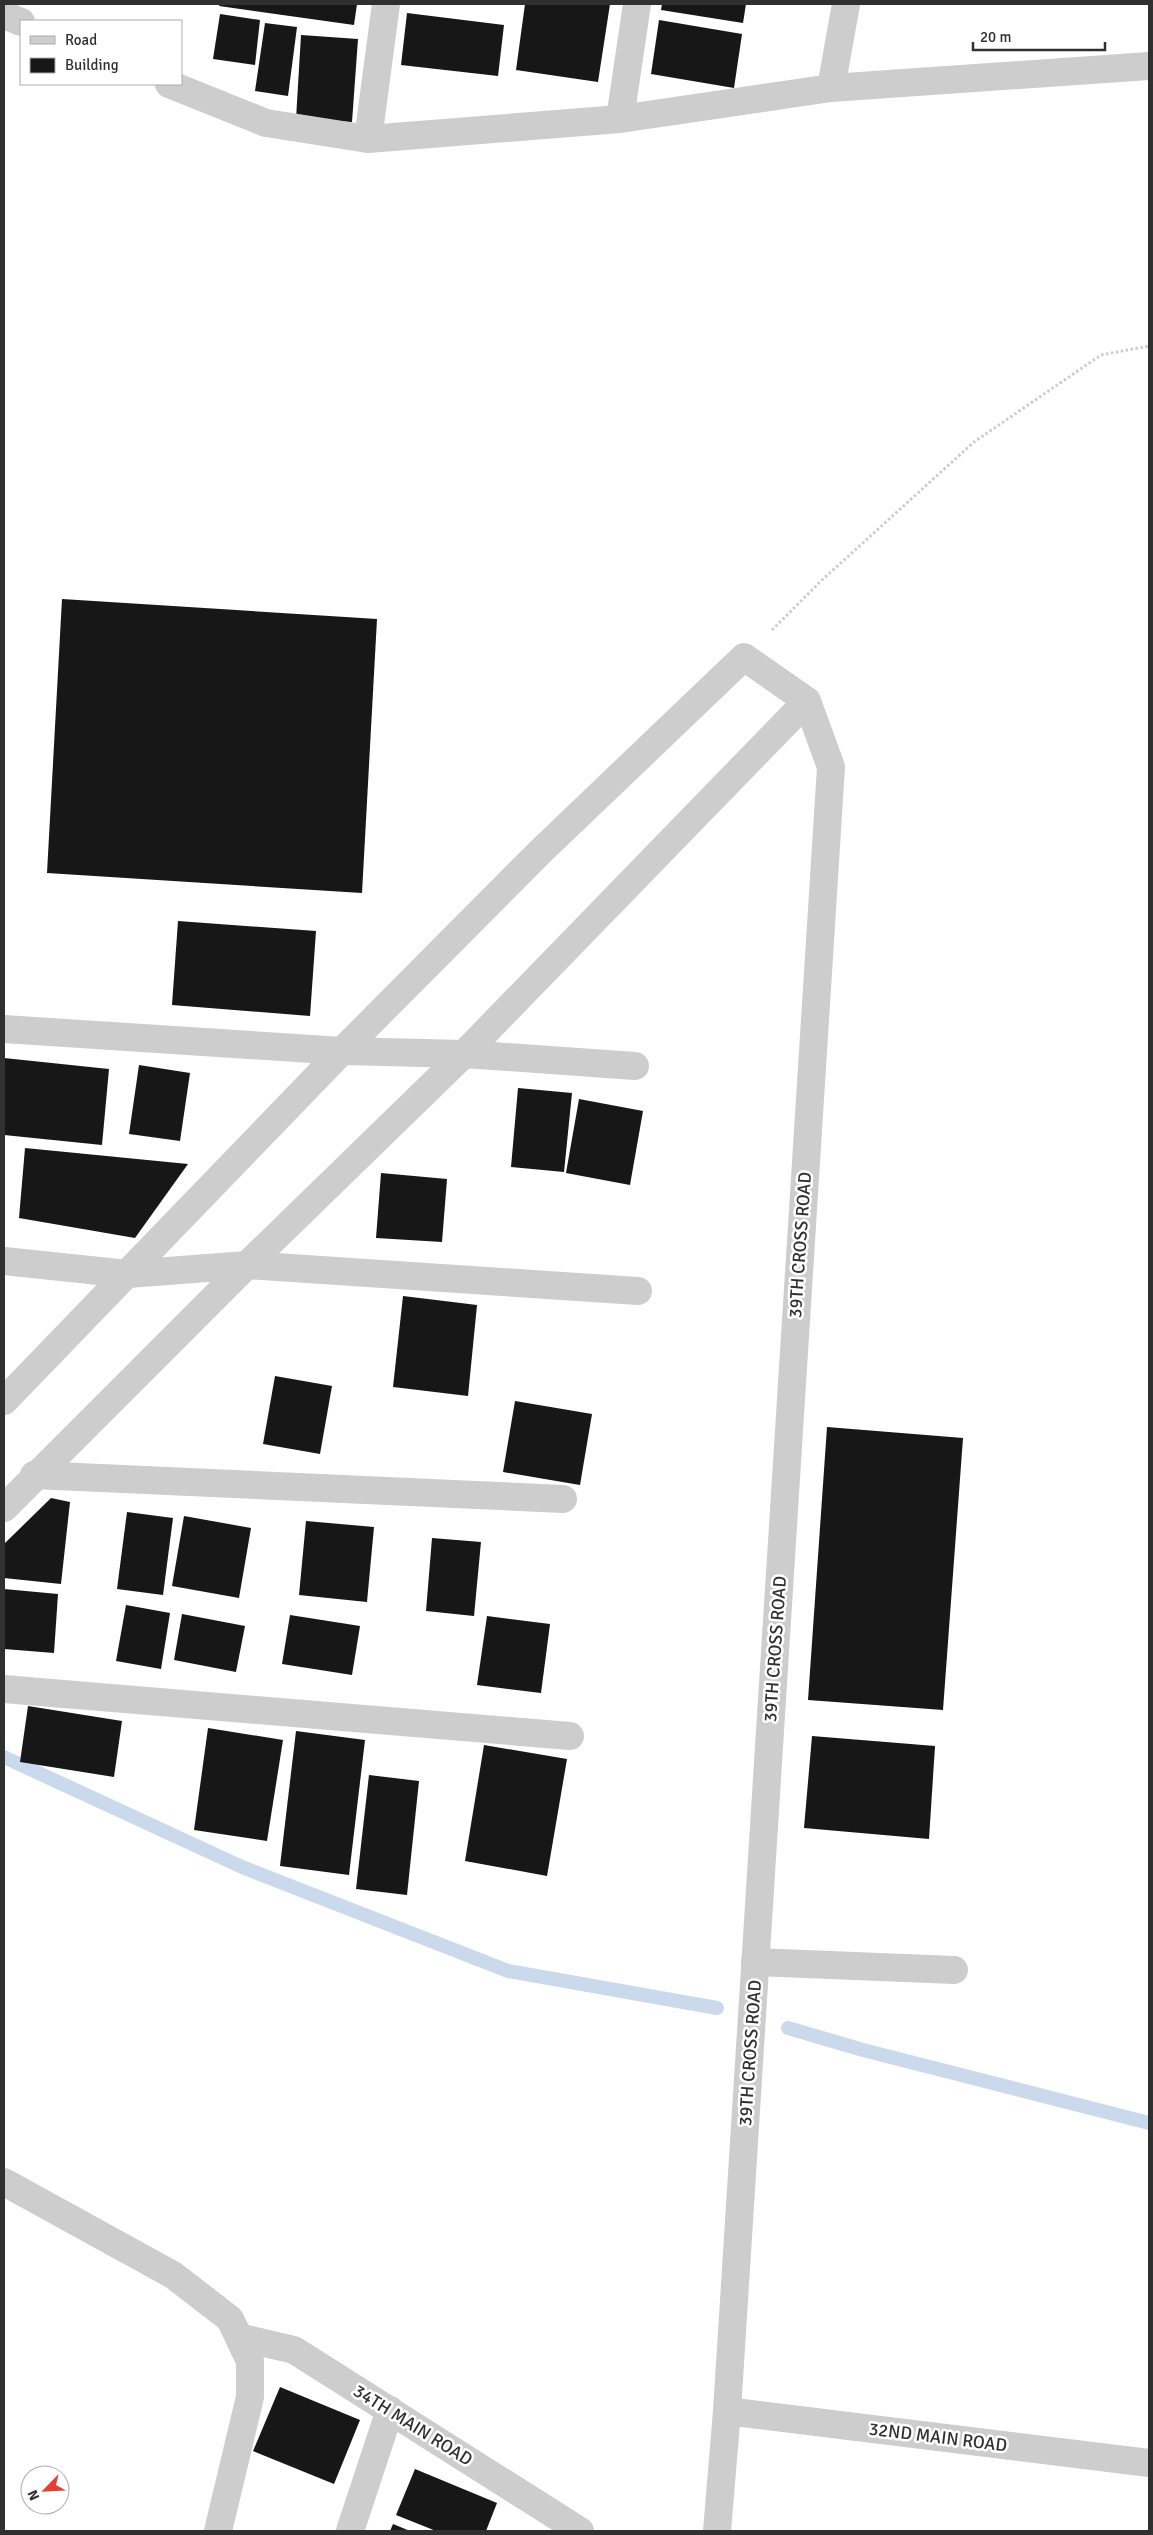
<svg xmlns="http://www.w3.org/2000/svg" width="1153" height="2535" font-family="Signika,sans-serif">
	<rect width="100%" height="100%" fill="#fff"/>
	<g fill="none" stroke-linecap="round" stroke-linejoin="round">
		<g stroke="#cadaec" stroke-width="14">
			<polyline points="4,1757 242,1867 508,1971 717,2008"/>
			<polyline points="788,2028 863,2050 1149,2123"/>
		</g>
	</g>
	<g fill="#171717">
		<polygon points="220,4 357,4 354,25 219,6"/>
		<polygon points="525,4 610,4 598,82 516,70"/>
		<polygon points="662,4 746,4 743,23 661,10"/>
		<polygon points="407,13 504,25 498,76 401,65"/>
		<polygon points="220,14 260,20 255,65 213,59"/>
		<polygon points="659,20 742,34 734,88 651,74"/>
		<polygon points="265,23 297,27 288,96 255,91"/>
		<polygon points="301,35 358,39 352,122 296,119"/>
		<polygon points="62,599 377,619 362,893 47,873"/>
		<polygon points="178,921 316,931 310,1016 172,1005"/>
		<polygon points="4,1058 109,1069 102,1145 4,1135"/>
		<polygon points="139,1065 190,1073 180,1141 129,1134"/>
		<polygon points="518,1088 572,1093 564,1172 511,1167"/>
		<polygon points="579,1099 643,1111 630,1185 566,1173"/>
		<polygon points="25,1148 188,1164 135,1238 19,1218"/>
		<polygon points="381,1173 447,1179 442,1242 376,1238"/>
		<polygon points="403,1296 477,1305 468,1396 393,1387"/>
		<polygon points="275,1376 332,1386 320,1454 263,1444"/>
		<polygon points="515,1401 592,1414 580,1485 503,1472"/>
		<polygon points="827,1427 963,1438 943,1710 808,1700"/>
		<polygon points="51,1498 70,1502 61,1584 4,1578 4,1544"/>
		<polygon points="127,1512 173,1518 163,1595 117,1589"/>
		<polygon points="184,1516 251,1528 239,1598 172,1586"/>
		<polygon points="306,1521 374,1527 367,1602 299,1595"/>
		<polygon points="432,1538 481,1542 474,1616 426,1611"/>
		<polygon points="4,1589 58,1594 54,1653 4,1649"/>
		<polygon points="126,1605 170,1613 161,1669 116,1661"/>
		<polygon points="182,1614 245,1626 236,1672 174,1660"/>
		<polygon points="290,1615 360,1626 352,1675 282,1664"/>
		<polygon points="487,1616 550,1624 541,1693 477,1685"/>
		<polygon points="28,1706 122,1721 114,1777 20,1762"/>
		<polygon points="208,1728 283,1740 267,1841 194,1830"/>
		<polygon points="296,1731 365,1740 349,1875 280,1866"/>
		<polygon points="812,1736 935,1746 929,1839 804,1828"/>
		<polygon points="484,1745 567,1759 547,1876 465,1861"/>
		<polygon points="369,1775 419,1781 407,1895 356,1889"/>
		<polygon points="280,2387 360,2420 334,2484 253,2451"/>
		<polygon points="415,2469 497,2503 486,2531 436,2531 396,2515"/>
		<polygon points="393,2524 410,2531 390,2531"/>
	</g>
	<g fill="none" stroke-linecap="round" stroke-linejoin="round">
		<polyline stroke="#cdcdcd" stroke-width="3" stroke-dasharray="2.5 2.5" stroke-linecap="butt" points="772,630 822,580 974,442 1101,355 1149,346"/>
		<g stroke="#cdcdcd" stroke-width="28">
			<polyline points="4,15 21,22"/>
			<polyline points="169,84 266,123 368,139 620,119 831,88 1149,66"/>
			<polyline points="831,88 846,4"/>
			<polyline points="620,119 637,4"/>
			<polyline points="368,139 386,4"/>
			<polyline points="4,1029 342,1051 464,1054 635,1066"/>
			<polyline points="4,1261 128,1274 247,1265 638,1291"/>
			<polyline points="4,1401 342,1051 540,852 744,657 807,701 831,767 727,2411 717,2531"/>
			<polyline points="34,1475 563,1499"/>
			<polyline points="4,1508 247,1265 464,1054 807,701"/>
			<polyline points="4,1689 570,1736"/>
			<polyline points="755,1962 954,1970"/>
			<polyline points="4,2182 173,2275 230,2319 250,2361 250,2397 218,2531"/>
			<polyline points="239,2337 294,2350 580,2531"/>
			<polyline points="727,2411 1149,2463"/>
			<polyline points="350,2531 390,2410"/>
		</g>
	</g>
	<g text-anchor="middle" stroke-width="5" stroke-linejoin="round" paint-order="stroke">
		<g font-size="18" fill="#303030" stroke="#fff">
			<text transform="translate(800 1245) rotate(-86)" y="6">39TH CROSS ROAD</text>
			<text transform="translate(775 1649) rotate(-86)" y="6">39TH CROSS ROAD</text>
			<text transform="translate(750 2053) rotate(-86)" y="6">39TH CROSS ROAD</text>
			<text transform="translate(413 2425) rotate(32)" y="6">34TH MAIN ROAD</text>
			<text transform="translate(938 2437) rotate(7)" y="6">32ND MAIN ROAD</text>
		</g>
	</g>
	<rect width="1153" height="2535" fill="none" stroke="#303030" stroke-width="10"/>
	<rect x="20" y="20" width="162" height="65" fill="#ffffff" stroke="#acacac"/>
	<rect x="30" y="36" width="25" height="8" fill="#cdcdcd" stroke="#acacac"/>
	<text x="65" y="45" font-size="15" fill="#303030">Road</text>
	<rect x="30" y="58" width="25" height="15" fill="#171717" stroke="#acacac"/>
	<text x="65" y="70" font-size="15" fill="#303030">Building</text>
	<g transform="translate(45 2490) rotate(246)"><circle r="24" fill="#ffffff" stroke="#acacac"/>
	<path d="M0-4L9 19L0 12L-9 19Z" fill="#e43f34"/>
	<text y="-8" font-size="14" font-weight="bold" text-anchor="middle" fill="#303030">N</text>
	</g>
	<path d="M973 42v8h132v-8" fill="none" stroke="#303030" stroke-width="2.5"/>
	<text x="980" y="42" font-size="15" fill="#303030" stroke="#ffffff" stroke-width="4" paint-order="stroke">20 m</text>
</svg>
